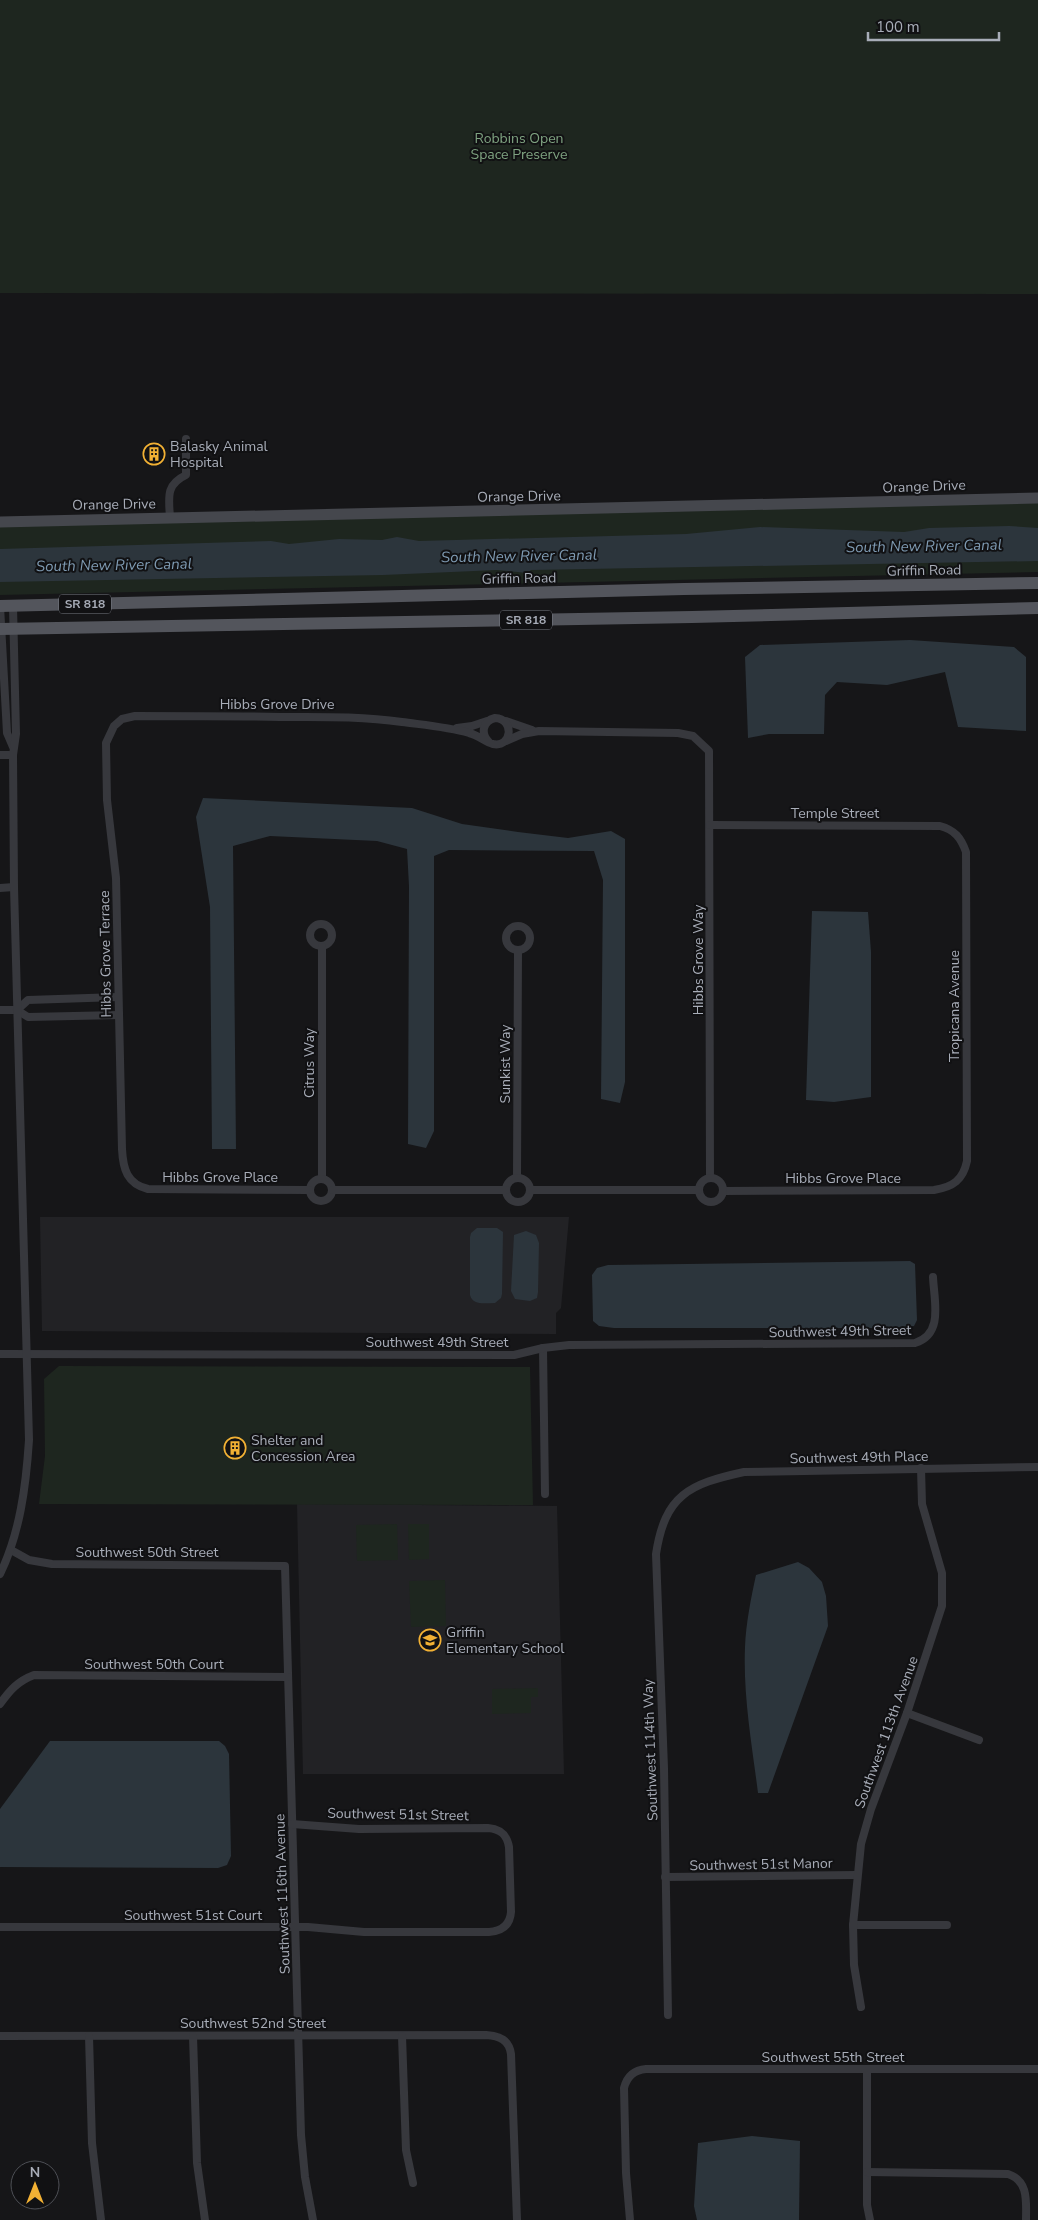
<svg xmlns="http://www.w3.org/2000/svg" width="1038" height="2220" font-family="'Nunito Sans',sans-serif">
	<rect width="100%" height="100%" fill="#161618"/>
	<g fill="#222225">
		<polygon points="40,1217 569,1217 561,1308 556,1313 556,1334 42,1331"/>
		<polygon points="297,1504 557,1506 564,1774 303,1774"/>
	</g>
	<g fill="#1e261f">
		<polygon points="0,0 1038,0 1038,294 0,293"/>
		<polygon points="1038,503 1038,572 0,595 0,526"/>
		<polygon points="59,1366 530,1367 533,1505 39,1504 45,1456 44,1379"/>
		<polygon points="397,1524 398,1560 357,1561 356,1525"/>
		<polygon points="408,1524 429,1524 429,1559 409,1560"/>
		<polygon points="445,1580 446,1626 411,1627 409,1581"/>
		<polygon points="538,1688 538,1697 531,1697 531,1713 492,1714 492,1689"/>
	</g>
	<g fill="#2c353c">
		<polygon points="1009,526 1038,528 1038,561 531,570 527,573 497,570 383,575 0,582 0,549 271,541 289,544 339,539 382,540 397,537 419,541 686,534 760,527 904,532 929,528"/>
		<polygon points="910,640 1014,647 1026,657 1026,731 958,727 945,672 887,685 837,682 825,695 824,734 769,734 748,738 745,657 760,645"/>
		<polygon points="203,798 412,808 462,824 518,832 568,838 611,831 625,839 625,1082 620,1103 601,1099 603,880 594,851 449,850 434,856 434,1131 426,1148 408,1144 409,886 407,849 377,841 270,836 233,846 236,1149 212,1149 210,907 196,817"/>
		<polygon points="812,911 868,912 871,952 871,1097 834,1102 806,1100"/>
		<path d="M477 1228H497L503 1232 502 1294 501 1298 495 1303C485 1303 473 1306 470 1295V1237L471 1233Z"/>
		<polygon points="526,1231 536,1235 539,1243 538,1292 537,1298 530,1301 515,1299 511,1291 514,1235"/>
		<polygon points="910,1261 915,1264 917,1320 914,1326 904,1328 614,1328 599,1326 593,1321 592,1275 597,1268 608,1265"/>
		<path d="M798 1562 809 1568 822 1582 826 1596 828 1626 768 1793H758C752 1745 743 1696 745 1647 746 1623 751 1598 756 1575Z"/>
		<polygon points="50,1741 219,1741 225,1746 229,1754 231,1856 227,1865 218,1868 0,1867 0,1809"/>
		<polygon points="752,2136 800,2141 799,2220 697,2220 694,2206 698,2143"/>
	</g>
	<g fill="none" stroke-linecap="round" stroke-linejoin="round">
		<g stroke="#37383d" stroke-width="8">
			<path d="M170 518C169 498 165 485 186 475V439"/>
			<polyline points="0,606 7,733 13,747"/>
			<polyline points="506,721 532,730"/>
			<polyline points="457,728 472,726 487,721"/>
			<polyline points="506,741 522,734 539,731 678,733 693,736 709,751 710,1178"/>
			<polyline points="0,755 13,755"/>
			<path d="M710 825 940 826C955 830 961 838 966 852L967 1161C963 1180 953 1187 934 1190L723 1191"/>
			<polyline points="0,888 14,887"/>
			<circle cx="321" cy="935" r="11"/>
			<circle cx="518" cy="938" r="12"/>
			<polyline points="322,947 322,1178"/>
			<polyline points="0,1010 17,1010 28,1017 119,1015"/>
			<polyline points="17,1010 28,1000 118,997"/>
			<circle cx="711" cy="1190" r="12"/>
			<polyline points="517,1178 518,950"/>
			<circle cx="518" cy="1190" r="12"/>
			<circle cx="321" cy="1190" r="11"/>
			<path d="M309 1190 148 1189C127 1184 123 1169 122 1149L116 878 107 800 106 743 114 726 122 719 135 716C183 716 232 716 280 717 321 717 361 716 402 722 424 725 448 727 469 733 478 735 485 742 493 744 512 748 515 719 495 718 483 721 480 733 489 742"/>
			<polyline points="333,1190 506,1190"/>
			<polyline points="530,1190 698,1190"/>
			<polyline points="543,1348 545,1494"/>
			<path d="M0 1354 514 1355 543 1348 569 1345 915 1343C944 1334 934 1301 933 1277"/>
			<polyline points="11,1550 29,1560 52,1564 285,1566 301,2135 305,2177 313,2220"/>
			<path d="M0 1574C20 1533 26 1486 29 1440L14 887 13 755 16 734 13 606"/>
			<path d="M0 1704C10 1690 18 1681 34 1675L288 1677"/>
			<polyline points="907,1713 979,1740"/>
			<polyline points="665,1877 856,1875"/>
			<polyline points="853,1925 947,1925"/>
			<path d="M0 1927H308L364 1932H489C502 1931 510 1925 511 1912L509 1847C507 1835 501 1829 488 1828L359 1829 292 1824"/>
			<polyline points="861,2007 854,1965 853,1925 861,1844 871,1809 907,1713 942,1606 942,1573 922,1504 921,1468"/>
			<path d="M668 2015 664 1768 656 1554C665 1495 689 1484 744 1472L1038 1467"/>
			<path d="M0 2036 486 2035C500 2036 509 2040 511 2054L517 2220"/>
			<polyline points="89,2036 92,2143 101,2220"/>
			<polyline points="193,2036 197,2163 205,2220"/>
			<polyline points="402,2036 406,2150 413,2183"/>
			<polyline points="867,2070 867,2205 870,2220"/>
			<path d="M867 2172 1008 2174C1029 2181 1026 2202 1026 2220"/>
			<path d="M630 2220 626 2173 624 2088C627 2076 634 2070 646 2069H1038"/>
		</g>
		<polyline stroke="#45474d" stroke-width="11" points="0,522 1038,498"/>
		<g stroke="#53555c" stroke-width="12">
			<polyline points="0,606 684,589 1038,583"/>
			<polyline points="0,629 692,617 1038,608"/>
		</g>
	</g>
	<defs>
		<g id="building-ring" transform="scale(1.125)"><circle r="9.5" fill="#111113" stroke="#f2b134" stroke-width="1.5"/><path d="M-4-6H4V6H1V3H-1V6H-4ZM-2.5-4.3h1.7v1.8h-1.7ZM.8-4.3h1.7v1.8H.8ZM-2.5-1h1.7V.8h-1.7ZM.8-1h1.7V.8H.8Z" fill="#f2b134"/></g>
		<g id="school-ring" transform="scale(1.125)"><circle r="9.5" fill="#111113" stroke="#f2b134" stroke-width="1.5"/><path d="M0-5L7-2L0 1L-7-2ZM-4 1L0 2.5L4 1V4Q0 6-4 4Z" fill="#f2b134"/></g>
	</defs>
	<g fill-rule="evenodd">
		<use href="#building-ring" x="154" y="454"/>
		<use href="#building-ring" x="235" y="1448"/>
		<use href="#school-ring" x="430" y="1640"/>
	</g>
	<g text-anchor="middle" stroke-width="4" stroke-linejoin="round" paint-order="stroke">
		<g fill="#111113" stroke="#7b7e86" stroke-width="1">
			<rect x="59" y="594.5" width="52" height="19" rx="4"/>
			<rect x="500" y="610.5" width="52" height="19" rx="4"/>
		</g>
		<g font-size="12" font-weight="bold" fill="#a8adb8">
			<text x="85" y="608">SR 818</text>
			<text x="526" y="624">SR 818</text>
		</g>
		<g font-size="14" fill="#7fa381" stroke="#111113">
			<text x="519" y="143">Robbins Open<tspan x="519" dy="16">Space Preserve</tspan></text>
		</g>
		<g font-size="14" fill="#a8adb8" stroke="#111113" text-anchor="start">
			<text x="170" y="451">Balasky Animal<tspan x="170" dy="16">Hospital</tspan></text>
			<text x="251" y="1445">Shelter and<tspan x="251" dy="16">Concession Area</tspan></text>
			<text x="446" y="1637">Griffin<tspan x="446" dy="16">Elementary School</tspan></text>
		</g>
		<g font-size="14" fill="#a8adb8" stroke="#111113">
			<text transform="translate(924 486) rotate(-2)" y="5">Orange Drive</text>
			<text transform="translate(519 496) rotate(-1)" y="5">Orange Drive</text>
			<text transform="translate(114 504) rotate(-1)" y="5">Orange Drive</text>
			<text transform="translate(924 570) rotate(-1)" y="5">Griffin Road</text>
			<text transform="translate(519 578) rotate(-1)" y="5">Griffin Road</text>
			<text x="277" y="709">Hibbs Grove Drive</text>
			<text x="835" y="818">Temple Street</text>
			<text transform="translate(105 954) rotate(-91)" y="5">Hibbs Grove Terrace</text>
			<text transform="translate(698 960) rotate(-90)" y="5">Hibbs Grove Way</text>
			<text transform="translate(954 1006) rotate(-90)" y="5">Tropicana Avenue</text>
			<text transform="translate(309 1063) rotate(-90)" y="5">Citrus Way</text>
			<text transform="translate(505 1064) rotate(-90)" y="5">Sunkist Way</text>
			<text x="220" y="1182">Hibbs Grove Place</text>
			<text x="843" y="1183">Hibbs Grove Place</text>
			<text transform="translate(840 1331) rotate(-1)" y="5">Southwest 49th Street</text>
			<text x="437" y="1347">Southwest 49th Street</text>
			<text transform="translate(859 1457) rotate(-1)" y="5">Southwest 49th Place</text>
			<text x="147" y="1557">Southwest 50th Street</text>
			<text x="154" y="1669">Southwest 50th Court</text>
			<text transform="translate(886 1732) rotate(-70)" y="5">Southwest 113th Avenue</text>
			<text transform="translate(650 1750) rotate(-92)" y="5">Southwest 114th Way</text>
			<text transform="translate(398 1814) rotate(1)" y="5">Southwest 51st Street</text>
			<text transform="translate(761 1864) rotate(-1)" y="5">Southwest 51st Manor</text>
			<text transform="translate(282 1894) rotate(-92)" y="5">Southwest 116th Avenue</text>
			<text x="193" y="1920">Southwest 51st Court</text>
			<text x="253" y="2028">Southwest 52nd Street</text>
			<text x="833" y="2062">Southwest 55th Street</text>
		</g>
		<g font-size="15" font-style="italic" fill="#7f9bb3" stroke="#111113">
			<text transform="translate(924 546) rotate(-1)" y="5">South New River Canal</text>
			<text transform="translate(519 556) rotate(-1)" y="5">South New River Canal</text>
			<text transform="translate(114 565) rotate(-1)" y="5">South New River Canal</text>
		</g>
	</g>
	<g transform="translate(35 2185)"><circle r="24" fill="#111113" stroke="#4d4f55"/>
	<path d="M0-4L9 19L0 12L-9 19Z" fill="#f2b134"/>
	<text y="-8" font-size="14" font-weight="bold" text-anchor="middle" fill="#a8adb8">N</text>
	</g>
	<path d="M868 32v8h131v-8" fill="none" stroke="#a8adb8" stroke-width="2.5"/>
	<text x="876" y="32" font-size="15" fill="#a8adb8" stroke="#111113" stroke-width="4" paint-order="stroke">100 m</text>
</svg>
